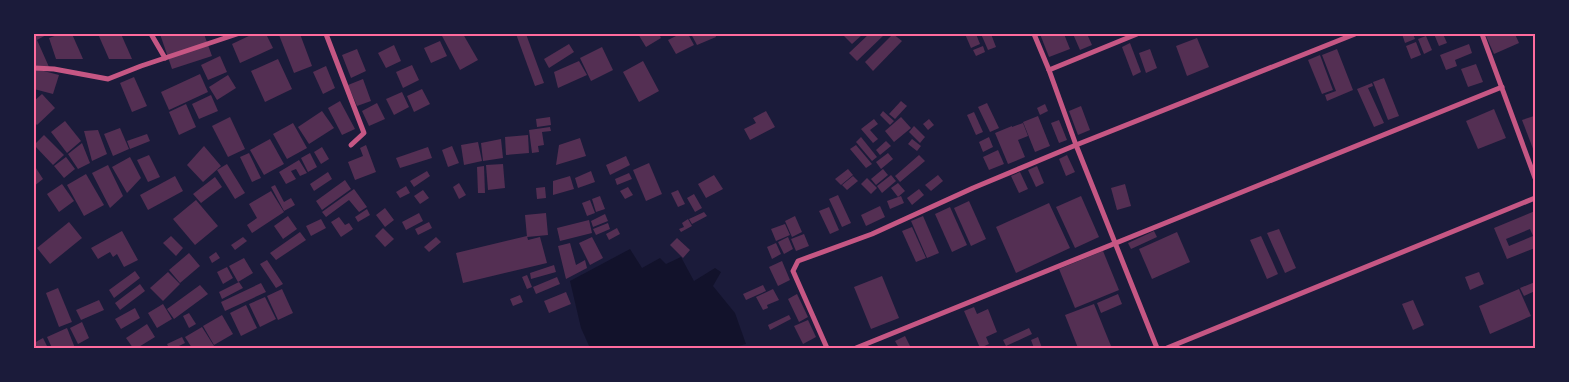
<svg xmlns="http://www.w3.org/2000/svg" width="1569" height="382" font-family="Literata,serif">
	<rect width="100%" height="100%" fill="#1b1b3a"/>
	<polygon fill="#12122b" points="630,249 642,268 660,258 666,264 681,257 694,281 715,268 721,272 713,286 735,313 746,344 731,348 590,348 581,328 570,281"/>
	<g fill="#542f53" fill-rule="evenodd">
		<polygon points="34,34 48,34 37,40 49,67 34,67 34,38 36,37"/>
		<polygon points="60,34 72,34 83,59 56,59 49,38"/>
		<polygon points="98,34 121,34 132,59 109,59"/>
		<polygon points="160,34 204,34 212,56 172,69"/>
		<polygon points="253,34 266,34 273,48 240,63 232,44"/>
		<polygon points="282,34 300,34 312,66 294,73 279,35"/>
		<polygon points="441,34 463,34 478,60 460,70"/>
		<polygon points="516,34 526,34 544,83 535,86"/>
		<polygon points="638,34 659,34 661,38 646,47"/>
		<polygon points="680,34 688,34 694,45 676,54 668,40"/>
		<polygon points="691,34 715,34 716,37 697,45"/>
		<polygon points="842,34 863,34 852,44"/>
		<polygon points="869,34 885,34 857,61 849,53"/>
		<polygon points="893,34 902,41 873,71 865,62"/>
		<polygon points="965,34 976,34 980,44 971,48"/>
		<polygon points="981,34 991,34 996,47 988,50"/>
		<polygon points="1040,34 1064,34 1070,49 1049,57"/>
		<polygon points="1073,34 1087,34 1092,45 1080,50"/>
		<polygon points="1402,34 1413,34 1415,39 1405,43"/>
		<polygon points="1434,34 1443,34 1447,43 1439,46"/>
		<polygon points="1485,34 1515,34 1519,43 1494,54"/>
		<polygon points="1426,36 1432,50 1424,54 1418,39"/>
		<polygon points="1197,38 1209,67 1187,76 1176,46"/>
		<polygon points="440,41 447,56 431,63 424,48"/>
		<polygon points="1416,42 1421,55 1411,59 1406,46"/>
		<polygon points="1130,43 1141,72 1133,76 1122,47"/>
		<polygon points="569,44 574,52 549,68 544,59"/>
		<polygon points="1469,44 1472,53 1455,60 1457,66 1446,70 1440,55"/>
		<polygon points="394,45 401,61 386,68 378,53"/>
		<polygon points="983,46 985,52 976,56 973,50"/>
		<polygon points="602,47 613,70 591,81 580,58"/>
		<polygon points="357,49 366,71 351,78 342,55"/>
		<polygon points="1150,49 1157,68 1146,73 1139,53"/>
		<polygon points="1337,49 1353,90 1327,101 1325,95 1336,91 1322,55"/>
		<polygon points="1320,55 1333,90 1322,94 1308,60"/>
		<polygon points="220,56 227,72 208,80 201,65"/>
		<polygon points="278,59 292,89 265,102 251,71"/>
		<polygon points="579,61 587,75 558,88 554,72"/>
		<polygon points="643,61 659,91 639,102 623,72"/>
		<polygon points="1476,64 1483,82 1468,87 1461,69"/>
		<polygon points="412,65 419,80 403,88 396,72"/>
		<polygon points="326,66 335,88 323,94 313,72"/>
		<polygon points="36,69 59,75 53,94 34,89 34,77"/>
		<polygon points="200,74 208,92 169,110 161,92"/>
		<polygon points="228,75 236,88 217,100 209,87"/>
		<polygon points="134,77 147,106 132,112 120,83"/>
		<polygon points="1384,78 1399,116 1388,120 1373,82"/>
		<polygon points="363,79 371,101 357,106 348,85"/>
		<polygon points="1372,83 1373,86 1368,88 1384,123 1374,127 1357,89"/>
		<polygon points="422,89 430,104 414,112 407,96"/>
		<polygon points="402,92 409,107 394,115 386,99"/>
		<polygon points="42,94 55,108 37,125 34,122 34,101"/>
		<polygon points="211,95 218,111 199,119 192,104"/>
		<polygon points="340,101 355,129 342,135 328,108"/>
		<polygon points="901,101 907,106 895,119 889,114"/>
		<polygon points="377,103 385,119 369,126 362,111"/>
		<polygon points="987,103 999,128 990,132 978,107"/>
		<polygon points="186,104 196,127 179,135 169,112"/>
		<polygon points="1045,104 1048,111 1040,115 1037,108"/>
		<polygon points="1081,106 1090,130 1078,135 1069,111"/>
		<polygon points="1494,109 1506,138 1478,149 1466,121"/>
		<polygon points="322,111 334,128 309,144 298,127"/>
		<polygon points="766,111 775,127 750,140 744,129 756,123 753,118"/>
		<polygon points="883,111 894,121 890,125 880,115"/>
		<polygon points="974,112 983,132 976,135 967,115"/>
		<polygon points="1038,116 1050,146 1035,152 1023,122"/>
		<polygon points="1534,116 1535,119 1535,154 1522,120"/>
		<polygon points="230,117 245,149 228,157 212,126"/>
		<polygon points="550,117 551,125 537,127 536,119"/>
		<polygon points="901,117 911,128 894,142 885,131"/>
		<polygon points="874,119 878,124 870,130 878,139 873,143 861,129"/>
		<polygon points="929,119 934,125 928,130 923,124"/>
		<polygon points="1059,120 1067,140 1059,143 1051,123"/>
		<polygon points="65,121 81,141 67,153 51,132"/>
		<polygon points="293,123 307,148 287,159 273,134"/>
		<polygon points="1023,123 1028,136 1018,140 1025,157 1008,164 995,133 1012,126 1012,127"/>
		<polygon points="914,126 925,137 920,143 909,132"/>
		<polygon points="550,127 551,131 542,132 544,145 538,146 539,152 532,153 529,130"/>
		<polygon points="120,128 129,149 113,156 104,134"/>
		<polygon points="98,130 107,154 92,161 84,131"/>
		<polygon points="147,134 150,141 130,149 127,141"/>
		<polygon points="44,135 64,155 53,165 34,145"/>
		<polygon points="528,135 529,153 506,155 505,137"/>
		<polygon points="861,137 877,157 872,161 856,142"/>
		<polygon points="989,137 993,147 983,152 979,142"/>
		<polygon points="580,138 586,156 556,165 559,145"/>
		<polygon points="270,139 284,164 264,175 250,150"/>
		<polygon points="501,139 503,158 483,161 481,143"/>
		<polygon points="912,139 921,146 917,151 908,144"/>
		<polygon points="886,141 891,146 880,155 876,150"/>
		<polygon points="478,142 482,161 464,165 461,145"/>
		<polygon points="82,143 90,163 78,169 68,154"/>
		<polygon points="366,145 376,172 355,180 348,162 363,156 360,148"/>
		<polygon points="856,145 872,164 866,168 850,149"/>
		<polygon points="204,146 221,166 203,182 187,165"/>
		<polygon points="452,146 459,163 448,167 442,150"/>
		<polygon points="322,147 329,159 321,164 314,152"/>
		<polygon points="428,147 432,158 400,168 396,158"/>
		<polygon points="998,150 1004,164 989,170 983,157"/>
		<polygon points="249,153 261,178 252,182 240,157"/>
		<polygon points="310,153 317,167 308,172 301,158"/>
		<polygon points="888,153 893,159 881,169 876,162"/>
		<polygon points="149,155 160,177 148,182 137,160"/>
		<polygon points="919,155 925,161 900,182 895,176"/>
		<polygon points="1067,155 1075,172 1066,176 1059,159"/>
		<polygon points="626,156 630,165 610,175 606,165"/>
		<polygon points="66,157 75,169 64,178 54,166"/>
		<polygon points="130,157 141,178 127,193 112,167"/>
		<polygon points="299,160 307,173 300,176 296,169 291,171 296,179 286,184 279,172"/>
		<polygon points="649,163 662,194 646,201 633,170"/>
		<polygon points="227,164 245,193 235,199 217,170"/>
		<polygon points="503,164 505,188 488,190 486,165"/>
		<polygon points="34,165 43,179 34,186"/>
		<polygon points="108,165 123,196 110,208 92,173"/>
		<polygon points="484,166 485,193 478,193 477,167"/>
		<polygon points="1037,166 1044,183 1036,187 1028,170"/>
		<polygon points="848,169 853,175 841,185 835,179"/>
		<polygon points="883,169 888,175 876,185 871,179"/>
		<polygon points="427,171 430,176 414,187 410,181"/>
		<polygon points="591,171 595,182 578,188 575,178"/>
		<polygon points="328,172 332,179 314,191 310,184"/>
		<polygon points="1020,172 1028,189 1019,193 1011,176"/>
		<polygon points="629,173 632,179 617,185 615,179"/>
		<polygon points="86,174 104,205 84,216 67,185"/>
		<polygon points="714,175 723,189 706,198 698,184"/>
		<polygon points="891,175 896,181 882,193 877,186"/>
		<polygon points="938,175 943,181 931,191 925,185"/>
		<polygon points="175,176 183,191 148,210 140,195"/>
		<polygon points="570,176 574,189 553,195 553,181"/>
		<polygon points="853,176 858,181 847,190 842,185"/>
		<polygon points="215,177 222,187 201,203 193,194"/>
		<polygon points="867,178 877,188 871,194 861,184"/>
		<polygon points="345,180 351,189 322,210 316,201"/>
		<polygon points="459,183 466,195 459,199 453,187"/>
		<polygon points="898,183 905,191 898,197 891,188"/>
		<polygon points="62,184 74,201 59,212 47,194"/>
		<polygon points="1125,184 1131,206 1117,210 1111,188"/>
		<polygon points="275,185 284,202 291,198 295,205 284,211 271,187"/>
		<polygon points="406,186 410,193 400,198 396,192"/>
		<polygon points="545,187 546,198 537,199 536,188"/>
		<polygon points="628,187 633,195 625,199 620,191"/>
		<polygon points="354,189 367,207 359,212 349,200 326,217 322,212"/>
		<polygon points="919,189 924,195 912,205 907,198"/>
		<polygon points="423,190 429,198 420,204 414,196"/>
		<polygon points="678,190 685,204 678,207 671,193"/>
		<polygon points="271,191 284,212 252,233 247,225 257,218 249,204"/>
		<polygon points="694,194 702,208 695,212 687,198"/>
		<polygon points="838,195 851,223 842,227 829,199"/>
		<polygon points="600,196 605,209 596,212 592,199"/>
		<polygon points="901,196 904,203 890,209 887,201"/>
		<polygon points="1081,196 1099,237 1075,248 1056,207"/>
		<polygon points="196,200 218,226 195,245 173,219"/>
		<polygon points="590,200 595,213 587,216 582,203"/>
		<polygon points="969,201 986,239 971,246 954,208"/>
		<polygon points="1049,203 1070,248 1016,273 996,227"/>
		<polygon points="880,206 885,217 866,226 861,215"/>
		<polygon points="829,207 839,230 830,234 819,211"/>
		<polygon points="950,207 967,245 952,252 935,214"/>
		<polygon points="385,208 394,220 385,227 376,215"/>
		<polygon points="367,209 370,215 358,222 355,217"/>
		<path d="M1535 211V248L1507 259 1494 228ZM1530 229 1533 236 1509 246 1506 239Z"/>
		<polygon points="704,212 707,216 692,224 689,219"/>
		<polygon points="419,213 423,221 406,230 402,222"/>
		<polygon points="546,213 548,235 527,237 525,215"/>
		<polygon points="605,214 608,221 593,227 591,221"/>
		<polygon points="288,216 297,229 283,239 274,226"/>
		<polygon points="795,216 802,232 792,237 785,221"/>
		<polygon points="923,216 939,253 927,258 911,221"/>
		<polygon points="339,217 345,225 349,223 353,229 341,237 331,222"/>
		<polygon points="321,219 326,228 311,236 306,226"/>
		<polygon points="688,219 692,226 681,232 679,229 684,227 682,223"/>
		<polygon points="589,220 592,233 560,241 557,228"/>
		<polygon points="69,222 82,238 50,264 37,248"/>
		<polygon points="429,222 432,228 418,235 415,229"/>
		<polygon points="608,223 610,229 596,235 593,229"/>
		<polygon points="785,224 790,235 776,241 771,229"/>
		<polygon points="912,227 926,258 916,262 902,231"/>
		<polygon points="383,228 394,239 385,247 375,236"/>
		<polygon points="617,228 620,234 609,240 606,234"/>
		<polygon points="1279,229 1296,268 1285,273 1267,233"/>
		<polygon points="122,231 138,260 124,267 117,254 113,257 110,252 98,259 91,248"/>
		<polygon points="1154,231 1157,237 1131,249 1128,243"/>
		<polygon points="300,232 306,240 276,260 270,253"/>
		<polygon points="1177,232 1190,262 1152,279 1139,249"/>
		<polygon points="804,234 809,246 796,251 791,239"/>
		<polygon points="171,236 183,248 176,256 163,243"/>
		<polygon points="527,236 528,240 540,237 547,263 463,283 456,253"/>
		<polygon points="1261,236 1278,274 1267,279 1250,240"/>
		<polygon points="243,237 247,241 235,250 231,245"/>
		<polygon points="436,237 441,242 429,252 424,247"/>
		<polygon points="592,237 603,258 590,265 579,243"/>
		<polygon points="788,237 793,249 784,254 778,242"/>
		<polygon points="677,238 690,250 683,258 670,245"/>
		<polygon points="570,243 576,265 585,260 587,268 566,279 558,246"/>
		<polygon points="776,243 781,254 772,259 767,247"/>
		<polygon points="1103,251 1119,290 1075,308 1059,269"/>
		<polygon points="216,252 220,258 212,263 209,257"/>
		<polygon points="189,253 200,266 180,283 169,270"/>
		<polygon points="244,258 253,273 238,282 229,266"/>
		<polygon points="267,260 283,284 276,288 260,264"/>
		<polygon points="782,261 790,280 778,286 769,267"/>
		<polygon points="554,265 556,272 531,279 530,273"/>
		<polygon points="227,267 233,278 223,284 217,272"/>
		<polygon points="135,271 140,278 114,298 109,290"/>
		<polygon points="168,272 180,284 163,301 150,288"/>
		<polygon points="1479,272 1484,284 1470,290 1465,277"/>
		<polygon points="527,275 532,287 527,289 522,277"/>
		<polygon points="882,276 899,318 871,329 854,287"/>
		<polygon points="557,277 560,284 536,294 533,287"/>
		<polygon points="239,282 243,288 222,299 219,292"/>
		<polygon points="1535,282 1535,291 1524,296 1520,288"/>
		<polygon points="261,283 266,292 225,311 221,302"/>
		<polygon points="140,284 145,291 120,310 115,303"/>
		<polygon points="200,285 208,294 174,319 167,309"/>
		<polygon points="763,285 766,291 746,300 743,294"/>
		<polygon points="58,288 72,322 59,327 46,293"/>
		<polygon points="282,289 293,313 278,320 267,296"/>
		<polygon points="773,289 779,300 767,305 768,308 763,310 756,297"/>
		<polygon points="1519,289 1531,316 1490,334 1479,306"/>
		<polygon points="566,292 571,304 549,313 544,301"/>
		<polygon points="797,294 808,317 799,322 788,299"/>
		<polygon points="1118,294 1122,304 1101,313 1097,303"/>
		<polygon points="520,295 523,302 513,306 510,299"/>
		<polygon points="265,297 276,319 260,327 249,304"/>
		<polygon points="99,300 104,310 81,320 76,310"/>
		<polygon points="1413,300 1424,325 1413,330 1402,304"/>
		<polygon points="163,304 172,319 157,328 148,313"/>
		<polygon points="1094,304 1111,346 1105,348 1078,348 1065,315"/>
		<polygon points="246,305 257,328 241,336 230,313"/>
		<polygon points="974,307 977,314 988,309 997,332 986,337 989,344 980,348 964,311"/>
		<polygon points="135,308 140,318 121,329 115,319"/>
		<polygon points="189,313 196,324 189,328 183,316"/>
		<polygon points="222,315 233,334 214,345 203,326"/>
		<polygon points="789,315 791,319 770,330 768,325"/>
		<polygon points="808,320 816,337 803,344 794,326"/>
		<polygon points="82,322 89,338 78,344 70,328"/>
		<polygon points="147,324 155,337 137,348 133,348 126,338"/>
		<polygon points="202,327 214,346 210,348 192,348 185,337"/>
		<polygon points="67,328 75,348 52,348 47,337"/>
		<polygon points="1029,328 1032,334 1006,346 1003,340"/>
		<polygon points="905,336 911,348 899,348 895,341"/>
		<polygon points="182,337 185,343 175,348 169,348 167,344"/>
		<polygon points="1038,337 1042,348 1034,348 1031,340"/>
		<polygon points="43,338 48,348 34,348 34,343"/>
	</g>
	<g fill="none" stroke-linecap="round" stroke-linejoin="round">
		<g stroke="#c65784" stroke-width="5">
			<polyline points="151,34 165,58"/>
			<polyline points="326,34 364,133 351,145"/>
			<polyline points="1034,34 1049,70 1076,145 1157,348"/>
			<polyline points="1482,34 1535,178"/>
			<polyline points="34,68 54,69 108,79 141,66 237,34"/>
			<polyline points="1049,70 1137,34"/>
			<polyline points="827,348 793,271 798,261 872,234 973,188 1076,145 1355,34"/>
			<polyline points="856,348 1502,87"/>
			<polyline points="1167,348 1535,198"/>
		</g>
	</g>
	<rect width="1569" height="382" fill="none" stroke="#1b1b3a" stroke-width="70"/>
	<rect x="35" y="35" width="1499" height="312" fill="none" stroke="#ff6b9d" stroke-width="2"/>
</svg>
